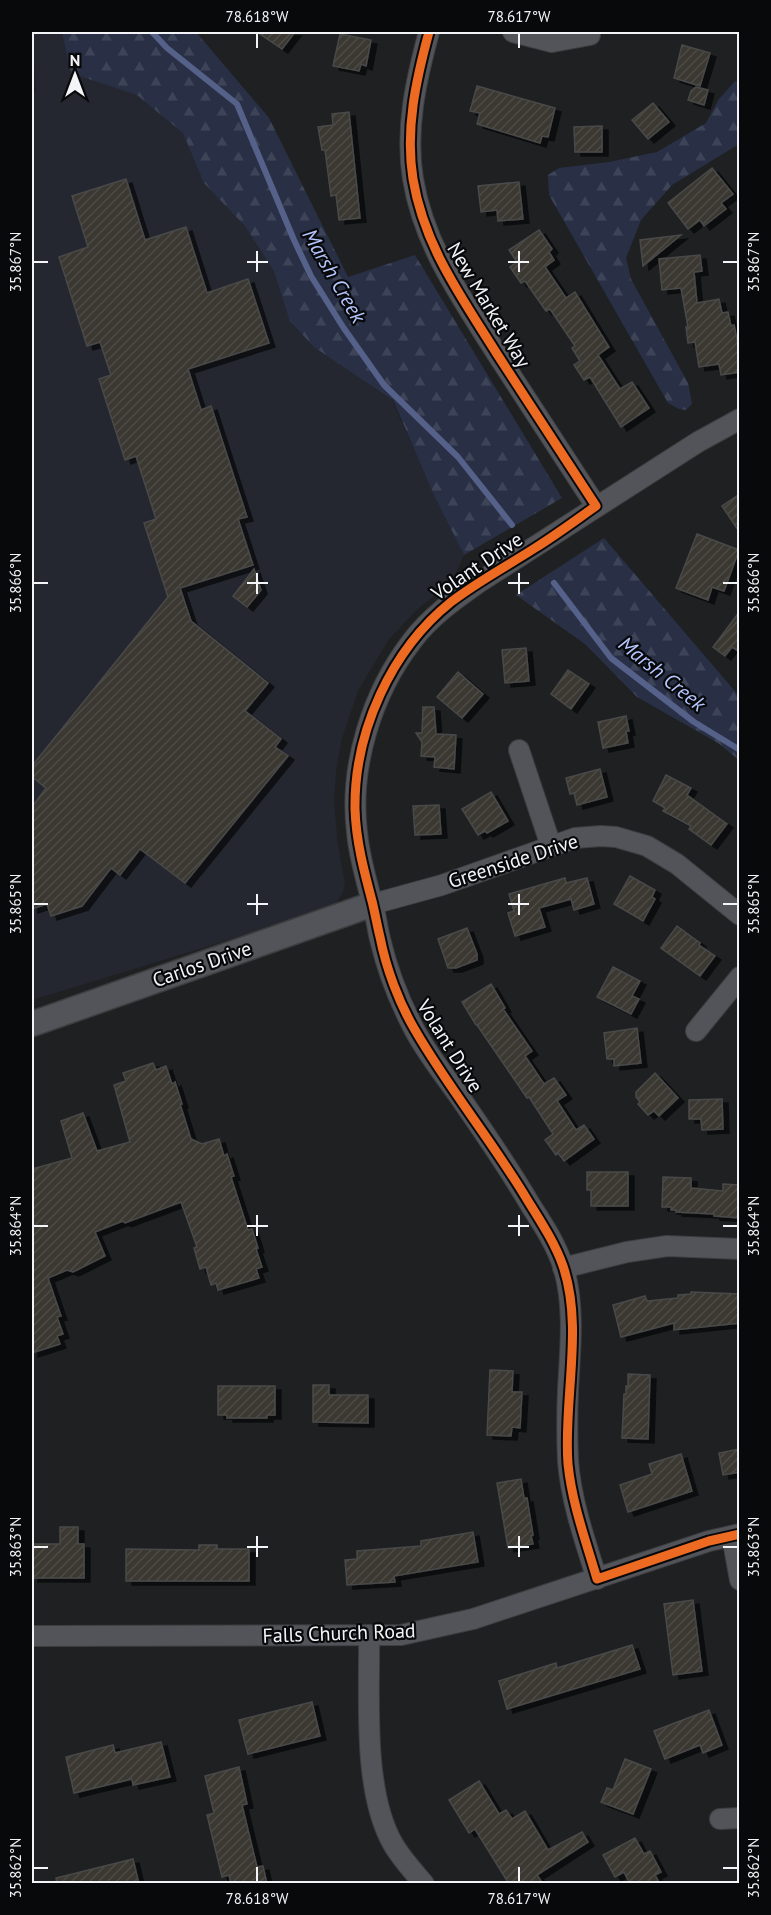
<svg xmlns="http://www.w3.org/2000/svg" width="771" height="1915" font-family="'PT Sans',sans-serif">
	<defs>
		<pattern id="forest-firs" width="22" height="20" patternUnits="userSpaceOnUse" patternTransform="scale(1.5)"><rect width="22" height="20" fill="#293046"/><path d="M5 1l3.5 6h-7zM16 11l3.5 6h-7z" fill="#3e4458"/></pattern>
		<pattern id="building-hatch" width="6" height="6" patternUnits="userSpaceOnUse" patternTransform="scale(1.5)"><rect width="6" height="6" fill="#3a3832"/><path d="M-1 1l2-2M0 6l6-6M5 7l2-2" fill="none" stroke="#4d4c46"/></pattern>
		<filter id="shadow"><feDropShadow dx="6" dy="4" stdDeviation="0" flood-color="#0009"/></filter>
	</defs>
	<rect width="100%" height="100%" fill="#1e2022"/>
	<polygon fill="#24272f" points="32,32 196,32 269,118 406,432 464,555 452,582 420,607 389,639 359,689 342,738 336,772 334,803 338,845 345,883 343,892 337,902 327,910 32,1000 32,94 36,91"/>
	<g fill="url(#forest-firs)">
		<polygon points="62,32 196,32 269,118 348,277 415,255 562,498 464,555 434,495 393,400 314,347 290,321 274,271 245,226 204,183 183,133 137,95 71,73"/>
		<polygon points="735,81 739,82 739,144 672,185 641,220 626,258 631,279 688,383 692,404 686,410 679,409 668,403 549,195 548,175 559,168 609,162 657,152 706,123 719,99"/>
		<polygon points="604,538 739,696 739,760 718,743 637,697 585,644 516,595"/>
	</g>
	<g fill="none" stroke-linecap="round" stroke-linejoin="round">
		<g stroke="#56618a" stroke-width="6">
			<polyline points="152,32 167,48 237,104 294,240 311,276 343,327 384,385 458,457 512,525"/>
			<polyline points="554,583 611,658 694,722 740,750"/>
		</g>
	</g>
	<g fill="url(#building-hatch)" stroke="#494949" stroke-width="1.5" filter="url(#shadow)">
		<polygon points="257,32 295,32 282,49"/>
		<polygon points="340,34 371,40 366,66 361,64 359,71 333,66"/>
		<polygon points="682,45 710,53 700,86 674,78"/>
		<polygon points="477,86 555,108 548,137 542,136 540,143 477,124 480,113 470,111"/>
		<polygon points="696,87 708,90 704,105 688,100 691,91"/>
		<polygon points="653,103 669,122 648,139 632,120"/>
		<polygon points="349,112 360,218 339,220 336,195 331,196 325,150 322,150 318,127 333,125 332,114"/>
		<polygon points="602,126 602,152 575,152 574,127"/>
		<polygon points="712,168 733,194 721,203 726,209 704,226 700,220 688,229 668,203"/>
		<polygon points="126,179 145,240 186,227 207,293 248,279 269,343 188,369 201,410 211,406 247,517 238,519 253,565 180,588 191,621 268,683 245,711 281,739 275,747 288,756 185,883 140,849 120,875 111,868 82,906 51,916 47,904 32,909 32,807 46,788 32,777 32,766 168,597 144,523 156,519 136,456 125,460 99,379 111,375 100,342 87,346 59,257 88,247 72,196"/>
		<polygon points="519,182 523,219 498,221 497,210 481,212 478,186"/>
		<polygon points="539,230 552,249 549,252 554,260 545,267 566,298 575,292 609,347 598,355 620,389 632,382 649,408 621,427 590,377 584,380 574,365 580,361 572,348 575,346 550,309 546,311 525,281 521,283 510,267 517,262 509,250"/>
		<polygon points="681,235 643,266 640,240"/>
		<polygon points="700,255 702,271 694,272 697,303 719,299 722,313 728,312 731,326 734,325 740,354 740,372 721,375 719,364 699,367 695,342 688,343 686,327 688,327 681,288 662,290 659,259"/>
		<polygon points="740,494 740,533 722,506"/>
		<polygon points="697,534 739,550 724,591 712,587 708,600 676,588"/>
		<polygon points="254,569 261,590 247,607 233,596"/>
		<polygon points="740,611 740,652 732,647 725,656 713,647"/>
		<polygon points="526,648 529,681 505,683 502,650"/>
		<polygon points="568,670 589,684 571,709 551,694"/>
		<polygon points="458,672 483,694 462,718 437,697"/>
		<polygon points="423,707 434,707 436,734 456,735 454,769 434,767 435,757 421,756 422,742 416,733 422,733"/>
		<polygon points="626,716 629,731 626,731 628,743 603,748 598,722"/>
		<polygon points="600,769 607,797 577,805 574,793 570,794 566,778"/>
		<polygon points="666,775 691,788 687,795 727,824 711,845 689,829 691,826 663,811 665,808 653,801"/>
		<polygon points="491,792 508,821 487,833 485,831 478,835 462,809"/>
		<polygon points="439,805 441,834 415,835 413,806"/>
		<polygon points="630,876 655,890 652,897 655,899 643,921 614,904"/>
		<polygon points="565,878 566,883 587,878 594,904 574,910 571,899 539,908 545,927 515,936 508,913 514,911 509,894"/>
		<polygon points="677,926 700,943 699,945 715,956 700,976 661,948"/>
		<polygon points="467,928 477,954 477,960 456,968 448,968 438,939"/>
		<polygon points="613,967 640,981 632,996 639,999 631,1014 597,997"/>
		<polygon points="491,984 505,1008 503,1009 532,1051 525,1056 544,1084 554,1078 566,1095 557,1101 576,1130 584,1125 594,1139 564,1161 558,1153 556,1155 545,1140 553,1134 529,1097 527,1098 477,1025 476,1025 462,1002"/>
		<polygon points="637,1028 641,1063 614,1066 614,1059 607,1059 604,1033"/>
		<polygon points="153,1063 156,1070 166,1066 172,1084 175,1082 182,1104 180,1104 191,1139 202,1144 219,1139 224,1156 227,1154 234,1176 231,1177 248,1230 252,1229 258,1248 256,1249 262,1267 256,1269 259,1278 218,1290 216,1283 211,1285 206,1267 200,1269 194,1248 197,1247 181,1202 125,1223 123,1221 95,1232 105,1256 73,1272 67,1270 48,1278 61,1316 57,1317 63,1334 57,1336 60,1344 32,1353 32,1169 72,1158 61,1121 83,1113 97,1151 130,1142 114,1085 126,1081 123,1073"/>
		<polygon points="655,1073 678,1098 659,1116 654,1111 648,1115 638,1104 640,1102 636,1097 636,1092"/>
		<polygon points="722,1099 723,1129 702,1130 701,1119 689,1119 689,1100"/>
		<polygon points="587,1172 628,1172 628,1206 591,1206 591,1190 587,1190"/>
		<polygon points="663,1177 691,1178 691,1188 723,1191 723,1184 740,1185 740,1218 714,1216 714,1214 676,1212 676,1210 671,1210 671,1207 662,1207"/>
		<polygon points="691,1292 740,1294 740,1323 674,1330 674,1323 621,1337 613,1305 645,1296 647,1301 678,1298 678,1295 691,1294"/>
		<polygon points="490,1370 513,1371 512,1392 522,1392 520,1428 512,1427 511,1436 487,1435"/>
		<polygon points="628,1374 650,1375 648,1439 622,1438 624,1394 626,1394 626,1386 628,1386"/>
		<polygon points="313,1385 329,1385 329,1395 368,1395 368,1423 313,1422"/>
		<polygon points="218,1386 275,1386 275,1415 267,1415 267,1418 227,1418 227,1415 218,1415"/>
		<polygon points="740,1449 740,1472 723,1475 719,1453"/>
		<polygon points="681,1454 692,1491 628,1512 620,1485 652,1474 649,1464"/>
		<polygon points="521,1479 524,1498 527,1498 533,1535 531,1536 533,1544 508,1548 497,1483"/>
		<polygon points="60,1527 78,1527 78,1544 84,1544 84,1578 32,1578 32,1544 60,1544"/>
		<polygon points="473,1532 478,1562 394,1576 395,1582 347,1585 345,1560 357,1559 357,1551 421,1546 421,1541"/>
		<polygon points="199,1545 217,1545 217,1549 249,1549 249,1581 126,1581 126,1549 199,1550"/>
		<polygon points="693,1600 702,1671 673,1675 664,1604"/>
		<polygon points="632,1645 640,1669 507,1709 499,1681 556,1663 557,1668"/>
		<polygon points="312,1702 320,1736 248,1754 239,1720"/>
		<polygon points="709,1710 722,1745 703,1753 700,1745 665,1759 654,1731"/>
		<polygon points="161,1742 170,1777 133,1785 132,1779 74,1793 66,1757 113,1745 115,1753"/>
		<polygon points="625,1759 651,1769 633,1814 601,1802 607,1788 613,1790"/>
		<polygon points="239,1767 247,1804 242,1805 257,1867 263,1866 267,1884 231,1884 229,1875 222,1877 207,1815 214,1813 205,1776"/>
		<polygon points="479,1781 499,1814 506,1810 512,1819 525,1811 548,1850 582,1832 588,1842 537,1875 543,1884 509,1884 475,1829 469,1833 449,1800"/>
		<polygon points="635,1838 644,1854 650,1851 661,1872 655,1875 660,1884 630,1884 624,1872 615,1877 603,1855"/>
		<polygon points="133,1859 139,1884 57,1884 56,1878"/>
	</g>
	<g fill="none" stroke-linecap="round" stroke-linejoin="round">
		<g stroke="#3d3e3f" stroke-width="22">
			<g id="minor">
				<path d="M429 32C416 80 405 129 413 179 424 246 462 298 497 354 530 405 563 456 596 506"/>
				<polyline points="513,32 552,42 590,35"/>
				<polyline points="519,750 551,846"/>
				<polyline points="373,904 442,885 575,838 601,836 616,837 647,846 677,864 740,915"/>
				<polyline points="696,1031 740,977"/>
				<polyline points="563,1268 627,1252 667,1246 740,1249"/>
				<polyline points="732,1536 740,1580"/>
				<path d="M597 1579C585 1541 571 1501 568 1461 567 1438 567 1413 568 1390 570 1350 575 1309 564 1269 557 1246 544 1226 531 1206 509 1168 484 1132 459 1096 443 1073 425 1051 413 1027 399 1000 387 969 380 939 377 927 376 914 372 902 366 879 359 856 357 832 349 766 372 693 412 641 430 617 454 600 478 583L698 442 740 419"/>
				<path d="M369 1635C370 1696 362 1790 393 1844 401 1858 413 1871 424 1884"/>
				<polyline points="32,1636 401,1635 473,1619 709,1541 740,1534"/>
				<polyline points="720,1819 740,1818"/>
			</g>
		</g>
		<g stroke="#3d3e3f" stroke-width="27">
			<polyline id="tertiary" points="32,1024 373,904"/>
		</g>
		<use href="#minor" stroke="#52545a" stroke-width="20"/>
		<use href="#tertiary" stroke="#52545a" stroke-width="24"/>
		<g stroke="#08090b" stroke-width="13">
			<path id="cycleway" d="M429 32C416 80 405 129 413 179 424 246 462 298 497 354 530 405 563 456 596 506 576 520 556 535 535 548 507 566 477 582 451 602 391 650 354 732 355 809 356 841 364 871 372 901 375 913 377 925 380 937 386 968 399 1003 415 1030 449 1089 493 1142 528 1201 541 1222 555 1243 563 1266 584 1327 563 1401 568 1464 572 1504 586 1541 597 1579L709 1541 740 1534"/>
		</g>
		<use href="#cycleway" stroke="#ed6a23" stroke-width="9"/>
	</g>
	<path fill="none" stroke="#f3f4f7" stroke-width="2" d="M257 33V48M519 33V48M257 251V272M519 251V272M33 262H48M247 262H268M508 262H529M723 262H738M257 573V594M519 573V594M33 583H48M247 583H268M508 583H529M723 583H738M257 894V915M519 894V915M33 904H48M247 904H268M508 904H529M723 904H738M257 1215V1236M519 1215V1236M33 1226H48M247 1226H268M508 1226H529M723 1226H738M257 1536V1557M519 1536V1557M33 1547H48M247 1547H268M508 1547H529M723 1547H738M257 1867V1882M519 1867V1882M33 1868H48M723 1868H738"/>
	<g text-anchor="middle" stroke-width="4.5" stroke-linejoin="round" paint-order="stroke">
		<g font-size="20" fill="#f3f4f7" stroke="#08090b">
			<text transform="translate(489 305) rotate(59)" y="7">New Market Way</text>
			<text transform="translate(477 566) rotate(-34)" y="7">Volant Drive</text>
			<text transform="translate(513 861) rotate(-18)" y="7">Greenside Drive</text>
			<text transform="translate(202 964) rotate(-19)" y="7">Carlos Drive</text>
			<text transform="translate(450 1046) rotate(58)" y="7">Volant Drive</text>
			<text transform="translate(339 1633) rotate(-2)" y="7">Falls Church Road</text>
		</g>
		<g font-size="21" font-style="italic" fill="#b6c6ff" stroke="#08090b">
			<text transform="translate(334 276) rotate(60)" y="7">Marsh Creek</text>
			<text transform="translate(662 674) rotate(39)" y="7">Marsh Creek</text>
		</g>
	</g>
	<rect width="771" height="1915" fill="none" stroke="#08090b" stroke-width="66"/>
	<g transform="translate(75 75)" stroke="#08090b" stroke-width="4.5" paint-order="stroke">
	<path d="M0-4.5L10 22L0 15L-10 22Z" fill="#f3f4f7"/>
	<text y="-9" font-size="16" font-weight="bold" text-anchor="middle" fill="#f3f4f7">N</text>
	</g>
	<rect x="33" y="33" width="705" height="1849" fill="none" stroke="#f3f4f7" stroke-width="2"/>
	<g font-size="15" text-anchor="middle" fill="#f3f4f7">
		<text x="257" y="22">78.618°W</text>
		<text x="519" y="22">78.617°W</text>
		<text transform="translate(16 262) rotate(-90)" y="5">35.867°N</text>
		<text transform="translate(754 262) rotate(-90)" y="5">35.867°N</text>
		<text transform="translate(16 583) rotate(-90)" y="5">35.866°N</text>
		<text transform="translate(754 583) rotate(-90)" y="5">35.866°N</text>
		<text transform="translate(16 904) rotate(-90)" y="5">35.865°N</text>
		<text transform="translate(754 904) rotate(-90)" y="5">35.865°N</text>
		<text transform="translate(16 1226) rotate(-90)" y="5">35.864°N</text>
		<text transform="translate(754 1226) rotate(-90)" y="5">35.864°N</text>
		<text transform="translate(16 1547) rotate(-90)" y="5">35.863°N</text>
		<text transform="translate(754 1547) rotate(-90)" y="5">35.863°N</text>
		<text transform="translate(16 1868) rotate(-90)" y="5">35.862°N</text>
		<text transform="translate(754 1868) rotate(-90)" y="5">35.862°N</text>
		<text x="257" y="1904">78.618°W</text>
		<text x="519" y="1904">78.617°W</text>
	</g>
</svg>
